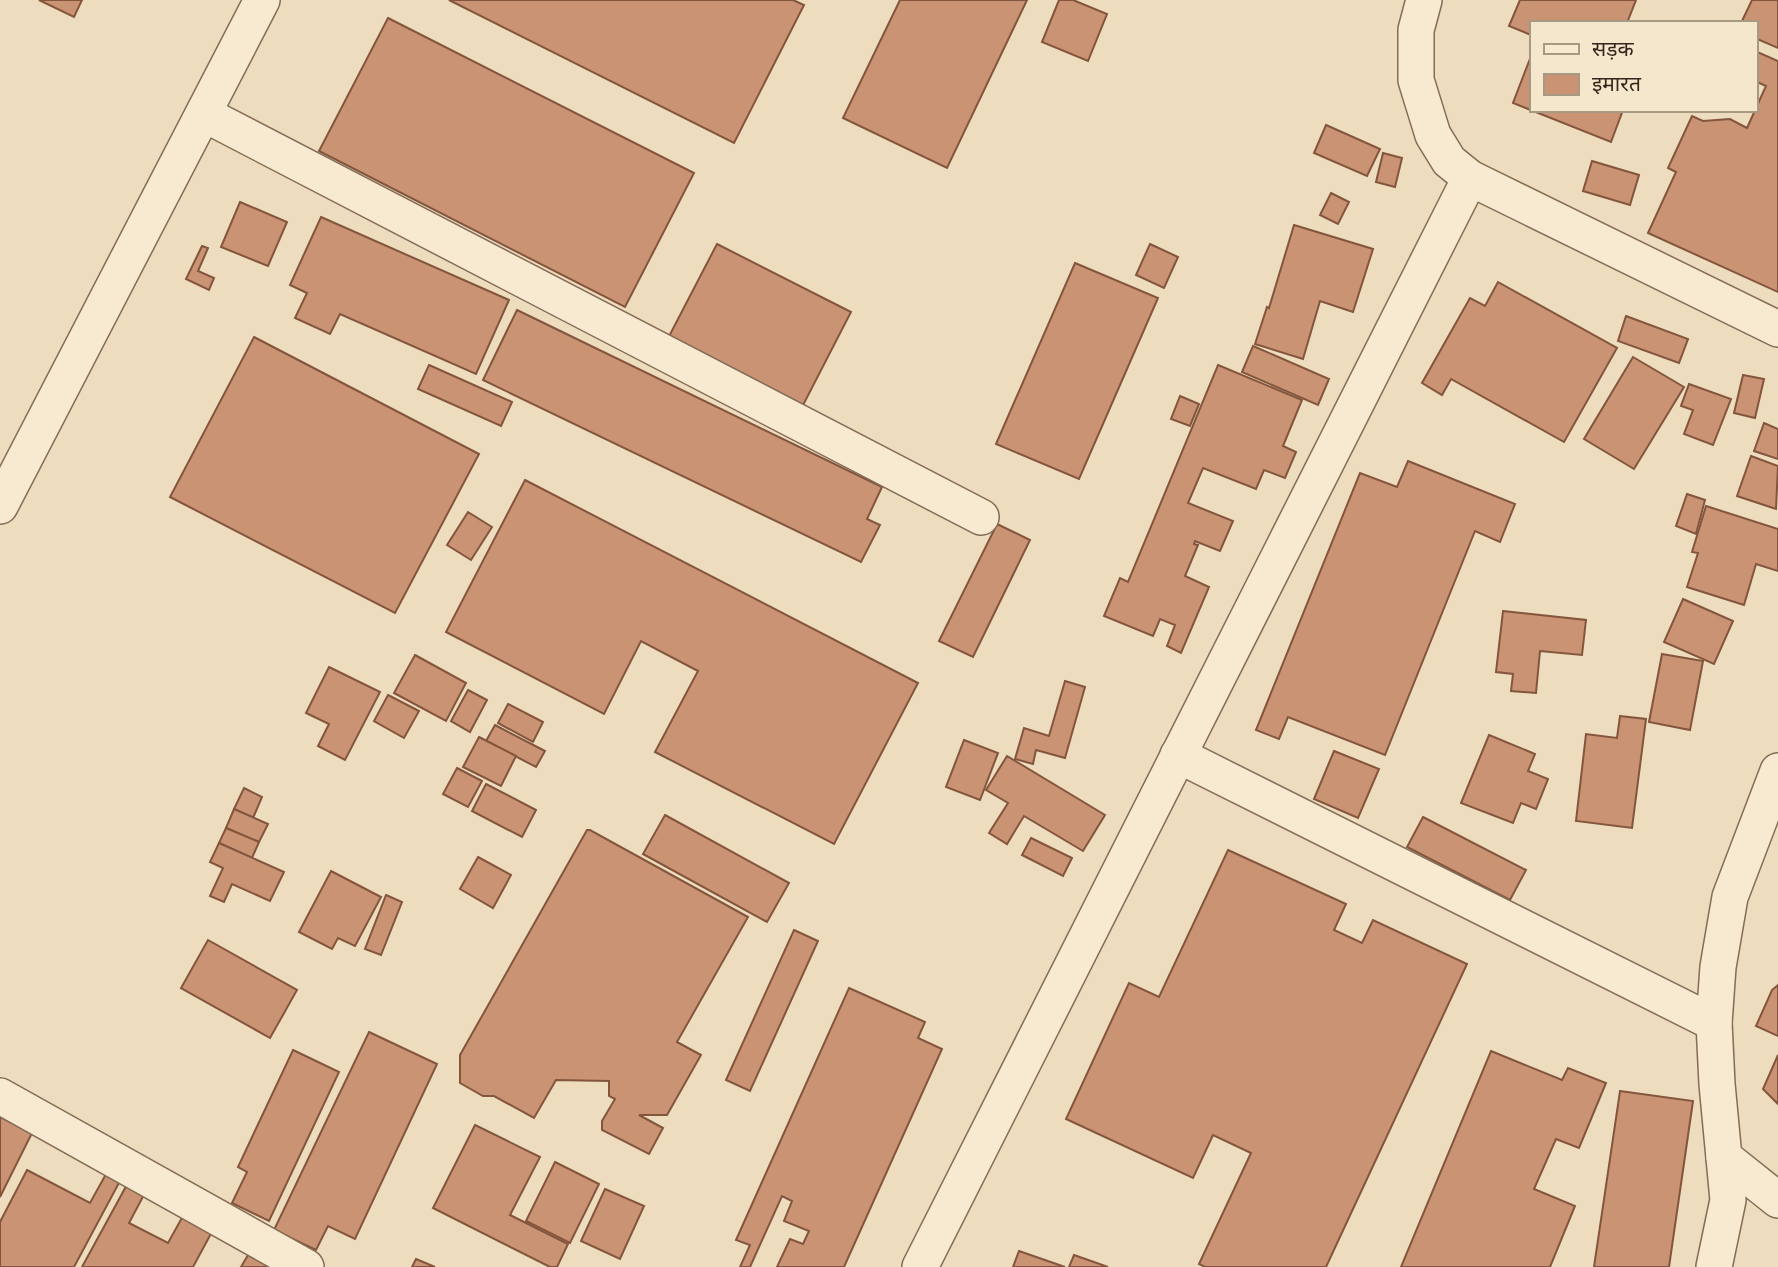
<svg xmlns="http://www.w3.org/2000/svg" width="1778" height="1267" font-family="Literata,'Noto Sans Devanagari',serif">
	<rect width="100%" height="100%" fill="#eddcbd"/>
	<g fill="#ca9373" stroke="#83553d" stroke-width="2">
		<polygon points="39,0 82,0 74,17"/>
		<polygon points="449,0 793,0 804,5 734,143"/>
		<polygon points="900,0 1027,0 947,168 843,118"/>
		<polygon points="1059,0 1073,0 1107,14 1088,61 1042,42"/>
		<polygon points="1520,0 1636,0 1627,23 1531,23 1531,35 1509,26"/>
		<polygon points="1752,0 1778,0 1778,48 1755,38 1755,23 1741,23"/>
		<polygon points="388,18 694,173 625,307 319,151"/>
		<polygon points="1755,51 1778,61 1778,292 1648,233 1676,172 1668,168 1692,116 1703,121 1730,119 1747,128 1766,86 1755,81"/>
		<polygon points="1531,56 1531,110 1623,110 1611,142 1513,103"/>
		<polygon points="1326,125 1380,149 1367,176 1314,153"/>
		<polygon points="1383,153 1402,158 1395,187 1376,182"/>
		<polygon points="1592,161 1639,175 1630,205 1583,191"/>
		<polygon points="1331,193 1349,202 1338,224 1320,215"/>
		<polygon points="240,202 287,222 268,266 221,247"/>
		<polygon points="321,217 509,300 476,374 340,314 330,334 295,318 307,293 290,285"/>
		<polygon points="1294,225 1373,249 1353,312 1320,301 1303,359 1255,344 1267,307 1269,308"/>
		<polygon points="717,244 851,312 799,413 665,344"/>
		<polygon points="1150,244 1178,257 1164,288 1136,275"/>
		<polygon points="202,246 208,248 198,271 214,278 209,290 186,279"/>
		<polygon points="1075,263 1158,298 1079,479 996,444"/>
		<polygon points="1498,282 1617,348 1564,442 1451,379 1442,395 1422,383 1470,298 1485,306"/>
		<polygon points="517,310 882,487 867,519 880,525 861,562 483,380"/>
		<polygon points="1626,316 1688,339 1679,363 1618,341"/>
		<polygon points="254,337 479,454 395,613 170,497"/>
		<polygon points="1253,346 1329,379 1318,405 1242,372"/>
		<polygon points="1633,357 1684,387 1634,469 1584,439"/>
		<polygon points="429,365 512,402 501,426 418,389"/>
		<polygon points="1218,365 1302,400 1283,446 1296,452 1285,478 1264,470 1256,489 1203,468 1188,503 1233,521 1220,551 1195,541 1194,544 1198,545 1185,576 1209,587 1181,653 1167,646 1175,625 1160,619 1153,636 1104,616 1120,578 1128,582"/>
		<polygon points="1743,375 1764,379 1755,418 1734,413"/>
		<polygon points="1689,384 1731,399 1713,445 1684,434 1693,410 1681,406"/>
		<polygon points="1180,396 1199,404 1190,426 1171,419"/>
		<polygon points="1764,423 1778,429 1778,459 1754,451"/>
		<polygon points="1751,456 1778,466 1776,509 1737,496"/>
		<polygon points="1408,461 1515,504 1500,542 1475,531 1385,755 1288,717 1279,739 1256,730 1360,473 1397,487"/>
		<polygon points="525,480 918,683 834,844 655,752 698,671 641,641 604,714 446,632"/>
		<polygon points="1687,494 1705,500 1696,534 1676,526"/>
		<polygon points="1706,506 1778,529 1778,571 1756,564 1744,605 1687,587 1698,553 1692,552"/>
		<polygon points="468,512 492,527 471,560 447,545"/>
		<polygon points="997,524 1030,540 973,657 939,641"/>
		<polygon points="1683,599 1733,621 1714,664 1664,642"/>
		<polygon points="1503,611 1586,620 1582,655 1540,651 1536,693 1511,691 1513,674 1496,672"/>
		<polygon points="1662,654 1703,661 1690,730 1649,722"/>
		<polygon points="415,655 466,683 446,721 394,693"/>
		<polygon points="329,667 380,692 345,760 318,746 329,724 306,713"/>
		<polygon points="1065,681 1085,687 1065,758 1036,750 1033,764 1015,759 1024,728 1049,736"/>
		<polygon points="468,690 487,700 470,732 451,721"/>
		<polygon points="388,695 419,711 404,738 374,721"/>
		<polygon points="508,704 543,722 533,742 498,723"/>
		<polygon points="1620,716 1646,719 1632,828 1576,821 1586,734 1617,738"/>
		<polygon points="495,725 545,751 536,767 486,741"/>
		<polygon points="1489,735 1535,754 1528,771 1548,779 1536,809 1521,803 1513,823 1461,803"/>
		<polygon points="479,737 516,756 501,786 463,767"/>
		<polygon points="964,740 998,753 980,800 946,787"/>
		<polygon points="1334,751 1379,769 1358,818 1314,799"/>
		<polygon points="1007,756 1105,815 1083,851 1024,816 1007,844 989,833 1008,803 986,790"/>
		<polygon points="457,768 482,781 468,807 443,794"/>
		<polygon points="486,784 536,810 522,837 472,811"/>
		<polygon points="244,788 262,797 253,818 234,809"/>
		<polygon points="234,809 268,824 259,842 226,828"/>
		<polygon points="665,815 789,883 767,922 643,854"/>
		<polygon points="1423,817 1526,870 1510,900 1407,847"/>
		<polygon points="226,828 259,842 252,858 219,843"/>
		<polygon points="587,830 590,830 748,917 677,1042 701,1055 667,1115 639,1115 663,1128 649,1154 602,1130 602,1121 615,1099 609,1096 609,1081 556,1080 534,1118 494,1096 483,1096 460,1083 460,1055"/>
		<polygon points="1031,838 1072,858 1063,876 1022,855"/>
		<polygon points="219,843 284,872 270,901 232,884 224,902 210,896 223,868 210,862"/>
		<polygon points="1228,850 1346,904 1334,930 1362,943 1373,920 1467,964 1326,1267 1205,1267 1199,1264 1251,1153 1213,1135 1193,1178 1066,1119 1129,983 1159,997"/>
		<polygon points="478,857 511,875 493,908 460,889"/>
		<polygon points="331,871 381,897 355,946 338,938 332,949 299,932"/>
		<polygon points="386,895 402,902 381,955 365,949"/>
		<polygon points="794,930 818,941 750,1091 726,1080"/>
		<polygon points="208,940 297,990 270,1038 181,988"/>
		<polygon points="1778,985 1778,1036 1756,1026 1772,990"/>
		<polygon points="849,988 925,1022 918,1038 942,1049 844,1267 777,1267 790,1239 803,1244 809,1231 784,1221 792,1201 782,1196 750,1267 740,1267 750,1245 736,1240"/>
		<polygon points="369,1032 437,1064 355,1239 328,1226 316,1250 274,1230"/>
		<polygon points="293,1050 339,1072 269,1221 232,1203 247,1172 238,1167"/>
		<polygon points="1491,1051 1562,1080 1568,1068 1606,1083 1579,1148 1556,1139 1534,1189 1575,1206 1550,1267 1401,1267"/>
		<polygon points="1778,1055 1778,1104 1763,1089"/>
		<polygon points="1620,1091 1693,1101 1669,1267 1594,1267"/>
		<polygon points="0,1117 32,1133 0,1197"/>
		<polygon points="475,1125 540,1157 510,1215 568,1244 557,1267 550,1267 433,1208"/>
		<polygon points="555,1162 599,1184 570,1243 526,1221"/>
		<polygon points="27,1170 90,1203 106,1174 120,1181 74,1267 0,1267 0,1222"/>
		<polygon points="129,1181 146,1191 129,1223 168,1243 184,1214 213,1230 193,1267 82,1267"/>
		<polygon points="605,1189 644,1206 620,1259 581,1241"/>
		<polygon points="1019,1251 1065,1267 1013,1267"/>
		<polygon points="248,1255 273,1267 241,1267"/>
		<polygon points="1074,1255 1108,1267 1069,1267"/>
		<polygon points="416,1259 435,1267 412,1267"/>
	</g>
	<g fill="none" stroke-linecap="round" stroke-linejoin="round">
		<g stroke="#846c57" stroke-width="38">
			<g id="minor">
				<polyline points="1424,0 1416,30 1416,80 1433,135 1449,161 1470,178 1778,329"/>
				<polyline points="204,114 981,517"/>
				<polyline points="0,506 262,0"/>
				<polyline points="1178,755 1714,1023 1717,1084 1728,1200 1714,1267"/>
				<polyline points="1714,1023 1718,967 1730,897 1778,771"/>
				<polyline points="0,1096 306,1267"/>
				<polyline points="1724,1157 1778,1200"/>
				<polyline points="920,1267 1470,178"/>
			</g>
		</g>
		<use href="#minor" stroke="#f8ead0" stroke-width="35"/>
	</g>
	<rect x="1530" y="21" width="228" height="91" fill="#f4e7cc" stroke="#a79a85" stroke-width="2"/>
	<rect x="1544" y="44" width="35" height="10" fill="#f8ead0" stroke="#a79a85" stroke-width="2"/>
	<text x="1592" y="56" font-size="21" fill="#33261b">सड़क</text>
	<rect x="1544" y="74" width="35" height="21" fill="#ca9373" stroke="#a79a85" stroke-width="2"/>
	<text x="1592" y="91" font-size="21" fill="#33261b">इमारत</text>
</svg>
